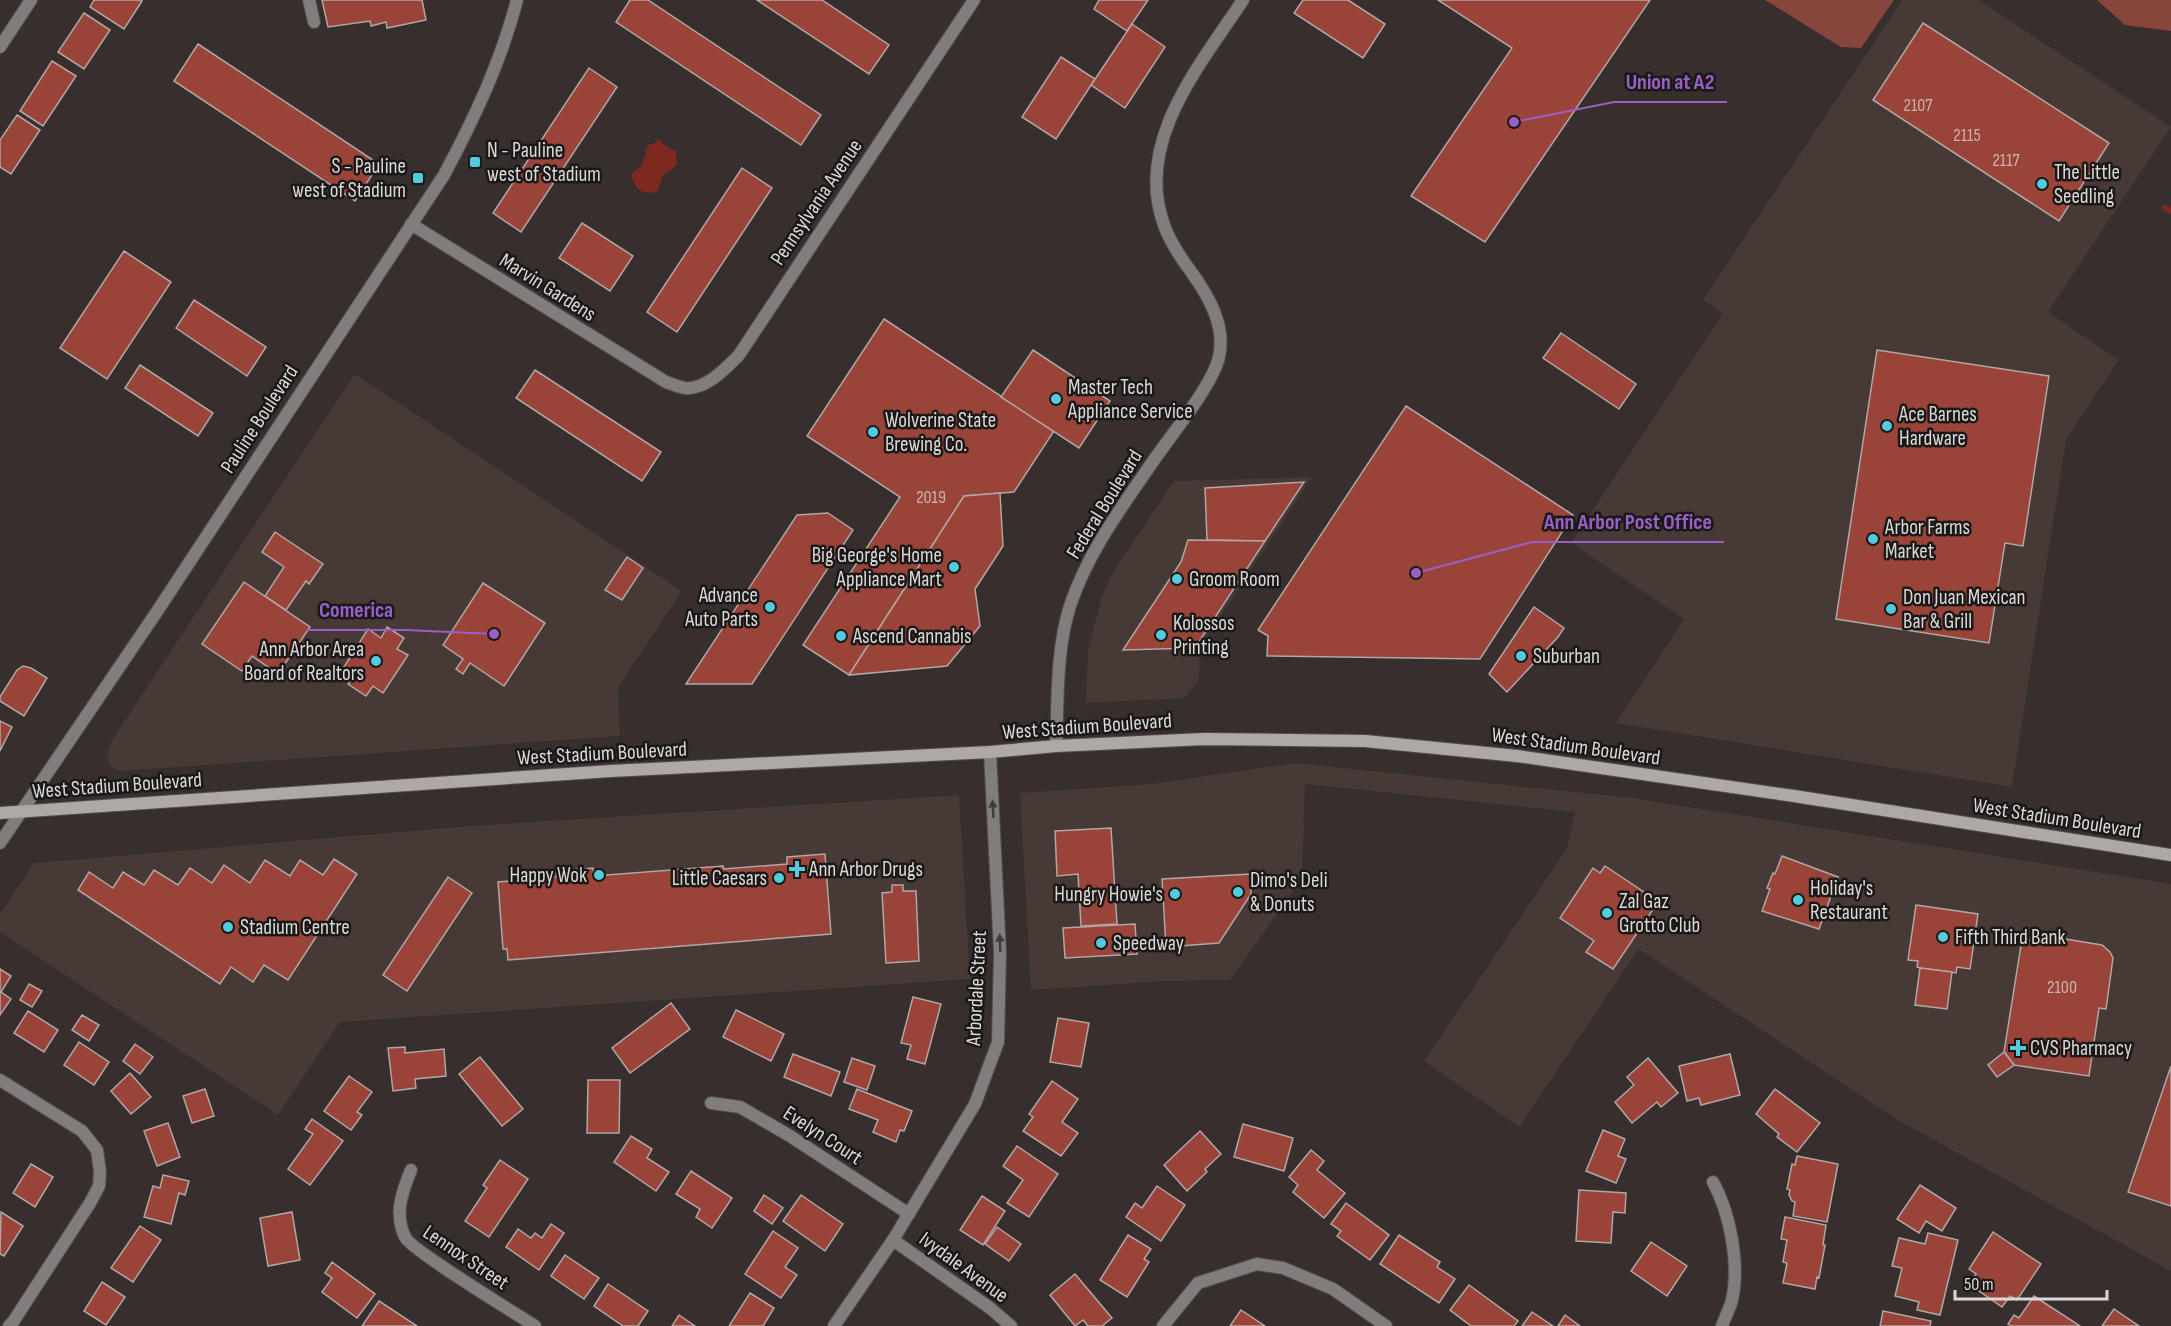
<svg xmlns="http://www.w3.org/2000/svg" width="2171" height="1326" font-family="'Sofia Sans Condensed',sans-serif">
	<rect width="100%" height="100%" fill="#362f2e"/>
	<g fill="#463936">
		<polygon points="1902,0 1979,0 2171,127 2048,312 2119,360 2066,440 2012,787 1616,723 1684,619 1571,543 1723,314 1703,300"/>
		<polygon points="355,374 682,591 618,688 620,736 121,771 114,769 109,765 107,753 112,740"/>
		<polygon points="1312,477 1200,647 1199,679 1185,698 1086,703 1088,649 1102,596 1112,573 1174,481"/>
		<polygon points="1295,763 1633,798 2171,884 2171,1271 1896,1119 1639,949 1519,1127 1424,1061 1567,848 1575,812 1305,784 1302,879 1230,980 1166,981 1031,990 1020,793 1151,784"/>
		<polygon points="959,795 970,979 340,1022 278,1115 0,932 0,914 34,863 470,826"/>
	</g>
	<g fill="#87453c">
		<polygon points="1765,0 1894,0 1861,48 1841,47"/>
		<polygon points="2097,0 2171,0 2171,31 2125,25"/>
	</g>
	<path fill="#7e2920" d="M657 140H661L663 144 677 152 676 157 677 165 663 175 657 192C643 195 634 189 631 175L642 165 648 145 655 143Z"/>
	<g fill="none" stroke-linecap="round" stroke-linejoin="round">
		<polyline stroke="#7e2920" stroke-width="6" points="2165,208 2171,211"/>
	</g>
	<g fill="#9a4338" stroke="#b0a7a6" stroke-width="1.5">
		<polygon points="94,0 140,0 142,1 124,29 90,7"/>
		<polygon points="322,0 422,0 426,20 387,28 386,22 371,26 370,21 328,27"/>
		<polygon points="630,0 648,0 821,115 801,145 616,22"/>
		<polygon points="757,0 822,0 889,45 869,74"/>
		<polygon points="1099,0 1148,0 1127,31 1094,9"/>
		<polygon points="1303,0 1348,0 1385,24 1363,58 1294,13"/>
		<polygon points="1438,0 1650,0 1485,242 1411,196 1512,48"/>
		<polygon points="84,13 110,30 84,69 58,52"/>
		<polygon points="1923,23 2109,143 2059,221 1873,100"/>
		<polygon points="1132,24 1165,47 1125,108 1091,85"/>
		<polygon points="198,44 379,164 355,201 174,81"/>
		<polygon points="1061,57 1095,79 1056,139 1022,117"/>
		<polygon points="52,61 76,76 43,126 20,111"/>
		<polygon points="589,68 617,87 521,232 493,213"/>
		<polygon points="17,115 40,130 11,174 0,167 0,140"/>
		<polygon points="742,168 772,188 677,332 647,312"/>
		<polygon points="582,223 633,256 610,291 559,258"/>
		<polygon points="124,251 171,282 107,379 60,348"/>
		<polygon points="194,300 266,347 247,376 176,328"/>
		<polygon points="884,319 1054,431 1014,492 964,496 849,675 803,645 900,497 807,436"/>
		<polygon points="1561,333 1636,384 1619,409 1543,358"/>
		<polygon points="1033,350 1110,401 1079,448 1001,397"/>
		<polygon points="1877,350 2049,376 2023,546 2005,543 1989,643 1836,619"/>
		<polygon points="140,365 213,413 198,436 125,388"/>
		<polygon points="535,370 661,452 642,481 516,398"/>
		<polygon points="1406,406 1573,515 1480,659 1267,656 1268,636 1258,630"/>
		<polygon points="1304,482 1265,541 1207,540 1205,488"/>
		<polygon points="1000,493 1003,546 975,589 980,626 947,666 849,675 964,496"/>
		<polygon points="828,513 853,530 752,684 686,684 797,515"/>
		<polygon points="275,532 323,564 309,584 306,581 286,610 265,596 284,567 262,552"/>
		<polygon points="1188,540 1265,541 1195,648 1123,650 1181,562"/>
		<polygon points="627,557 643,568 622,600 605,590"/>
		<polygon points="244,582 310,627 278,674 252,656 242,671 202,644"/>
		<polygon points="483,583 545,623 504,686 470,663 463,674 456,669 463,659 443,645"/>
		<polygon points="1534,607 1564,628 1558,637 1507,692 1489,674"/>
		<polygon points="387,627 404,638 397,649 408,655 383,693 373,686 366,696 348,684 355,674 344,667 368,629 381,638"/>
		<polygon points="23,666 31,668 47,678 24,716 0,701 0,697 17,670"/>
		<polygon points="0,721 12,727 0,751"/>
		<polygon points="1111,828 1117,924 1081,926 1078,874 1057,876 1055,831"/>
		<polygon points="825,854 831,934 508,960 507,949 503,949 498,882 556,877 556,871 593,868 594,876 723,866 724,869 787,864 787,857"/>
		<polygon points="1782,856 1838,877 1819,929 1762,911 1770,889 1767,888 1773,873 1775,874"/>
		<polygon points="334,859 357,874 288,980 264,965 253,982 231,967 220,984 78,890 89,872 113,888 123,872 144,885 154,870 178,885 190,868 212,883 224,865 250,883 265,860 290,876 300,860 323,875"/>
		<polygon points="1605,866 1647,894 1643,901 1654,908 1613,969 1586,952 1594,941 1560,918 1593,868 1600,873"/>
		<polygon points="1250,874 1251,894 1219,943 1166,947 1162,879"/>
		<polygon points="448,877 472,893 407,991 383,975"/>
		<polygon points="892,885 903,885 903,891 916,891 919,961 886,963 882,893 892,892"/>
		<polygon points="1916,905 1978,914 1970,969 1957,967 1956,973 1920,968 1917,967 1918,961 1908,960"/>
		<polygon points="1135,924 1137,954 1065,958 1063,928"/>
		<polygon points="2053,937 2102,945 2110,952 2113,958 2106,1009 2099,1008 2089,1076 2014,1065 2004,1052 2022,939 2052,943"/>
		<polygon points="1920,968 1952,972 1947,1009 1915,1005"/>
		<polygon points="0,969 11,976 1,992 11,999 0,1015"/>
		<polygon points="29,984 42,991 32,1007 20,1000"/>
		<polygon points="913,997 941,1004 925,1064 907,1059 911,1045 901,1043"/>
		<polygon points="671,1003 690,1029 630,1073 612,1048"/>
		<polygon points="736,1010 784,1034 771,1061 723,1037"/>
		<polygon points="28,1011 58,1030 44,1052 14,1033"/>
		<polygon points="82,1015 99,1025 89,1041 72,1030"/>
		<polygon points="1058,1018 1089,1023 1081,1067 1050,1062"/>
		<polygon points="79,1042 109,1062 94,1085 64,1065"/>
		<polygon points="135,1044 153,1057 140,1074 123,1061"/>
		<polygon points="405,1047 405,1053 444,1049 446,1076 415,1079 416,1088 393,1091 388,1048"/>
		<polygon points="2004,1052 2014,1065 1997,1077 1988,1065"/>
		<polygon points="793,1054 840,1072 831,1096 784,1077"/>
		<polygon points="1730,1054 1740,1095 1701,1105 1699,1098 1687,1101 1679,1066"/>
		<polygon points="480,1057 523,1109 502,1126 459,1074"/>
		<polygon points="852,1058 875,1066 867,1090 844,1082"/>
		<polygon points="1648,1058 1678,1093 1661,1107 1657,1102 1632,1123 1615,1102 1634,1085 1627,1077"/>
		<polygon points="2171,1066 2171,1206 2128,1192"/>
		<polygon points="130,1073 151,1097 131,1114 111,1091"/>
		<polygon points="349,1076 372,1092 357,1112 362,1115 351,1130 324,1111"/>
		<polygon points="588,1080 620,1080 619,1133 587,1133"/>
		<polygon points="1052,1081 1078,1099 1062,1122 1078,1133 1061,1156 1023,1131 1033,1117 1029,1114"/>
		<polygon points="205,1089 214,1116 192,1123 183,1096"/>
		<polygon points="857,1089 912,1111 904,1131 900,1130 896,1142 873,1132 878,1120 849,1109"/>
		<polygon points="1775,1089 1820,1123 1797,1152 1777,1137 1779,1134 1756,1114"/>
		<polygon points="312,1119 343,1141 310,1185 288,1169 313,1134 305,1129"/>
		<polygon points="168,1123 180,1157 157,1166 144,1131"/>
		<polygon points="1243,1124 1293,1138 1284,1171 1234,1157"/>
		<polygon points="1603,1130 1625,1139 1618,1156 1626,1159 1616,1183 1586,1171"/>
		<polygon points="1200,1131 1221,1154 1205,1169 1207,1172 1187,1191 1164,1165"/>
		<polygon points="631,1136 652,1149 647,1158 669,1172 656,1191 614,1162"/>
		<polygon points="1017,1146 1058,1174 1029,1217 1007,1203 1023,1180 1003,1166"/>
		<polygon points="1311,1150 1324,1161 1317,1170 1345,1193 1324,1218 1293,1192 1298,1185 1289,1177"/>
		<polygon points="1797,1156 1838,1164 1827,1222 1793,1216 1795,1202 1792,1201 1789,1195 1790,1190 1787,1189 1792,1164 1795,1165"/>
		<polygon points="500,1160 528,1179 489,1237 465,1221 487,1188 483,1185"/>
		<polygon points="31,1164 53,1177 35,1207 13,1193"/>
		<polygon points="691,1171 732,1198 712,1228 696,1217 700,1209 676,1194"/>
		<polygon points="163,1175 189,1181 185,1195 179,1193 171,1224 144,1217 153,1186 160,1188"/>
		<polygon points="1920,1185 1956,1208 1942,1231 1926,1221 1919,1233 1897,1219"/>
		<polygon points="1157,1186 1185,1205 1161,1241 1126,1217 1135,1203 1142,1208"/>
		<polygon points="1579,1190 1626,1193 1625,1213 1613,1212 1611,1243 1576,1241"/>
		<polygon points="764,1195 783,1208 772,1224 754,1211"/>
		<polygon points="801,1195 843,1224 825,1251 783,1221"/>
		<polygon points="982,1196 1005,1211 983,1245 960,1230"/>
		<polygon points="1346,1203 1389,1235 1370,1260 1337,1236 1341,1231 1331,1224"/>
		<polygon points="1,1212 23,1226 4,1256 0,1254"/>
		<polygon points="292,1212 300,1260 268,1266 260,1218"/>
		<polygon points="1785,1217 1826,1225 1823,1245 1825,1245 1819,1278 1817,1277 1815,1289 1783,1283 1787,1263 1783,1262 1787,1240 1781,1239"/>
		<polygon points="551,1224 564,1233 539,1270 506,1247 518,1229 531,1238 535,1233 542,1238"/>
		<polygon points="140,1226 161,1240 133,1282 111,1268"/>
		<polygon points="997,1227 1021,1244 1009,1261 985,1244"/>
		<polygon points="773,1231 798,1248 785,1267 797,1275 781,1298 745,1274"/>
		<polygon points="1993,1232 2041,1264 2017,1300 2010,1296 2002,1307 1969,1284 1976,1274 1969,1269"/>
		<polygon points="1928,1233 1958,1240 1940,1315 1917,1310 1919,1302 1895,1296 1902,1268 1892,1266 1899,1238 1925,1244"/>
		<polygon points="1128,1235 1151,1249 1144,1259 1149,1262 1127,1297 1100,1280"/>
		<polygon points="1399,1235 1440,1262 1437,1267 1455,1279 1439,1303 1380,1264"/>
		<polygon points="1651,1242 1687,1266 1667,1296 1631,1271"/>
		<polygon points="565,1255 599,1278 584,1299 551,1276"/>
		<polygon points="332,1262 375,1294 357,1318 322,1292 332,1278 325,1273"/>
		<polygon points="1075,1274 1112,1318 1102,1326 1088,1326 1083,1320 1075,1326 1050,1295"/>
		<polygon points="102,1282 125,1297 106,1325 84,1311"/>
		<polygon points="608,1284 648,1311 638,1326 623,1326 594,1306"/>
		<polygon points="1469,1285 1518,1321 1514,1326 1471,1326 1450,1310"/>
		<polygon points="750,1293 774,1308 763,1326 729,1326"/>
		<polygon points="2034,1296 2080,1326 2011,1326 2008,1324 2014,1315 2019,1318"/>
		<polygon points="379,1301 417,1326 362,1326"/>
		<polygon points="2114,1309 2139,1326 2102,1326"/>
		<polygon points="1241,1310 1265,1326 1230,1326"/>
		<polygon points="1883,1311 1931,1321 1930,1326 1880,1326"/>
		<polygon points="1532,1312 1553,1326 1522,1326"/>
		<polygon points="679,1315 695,1326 672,1326"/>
		<polygon points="1565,1315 1580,1326 1558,1326"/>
	</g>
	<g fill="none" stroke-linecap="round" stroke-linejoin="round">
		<g stroke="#544d4c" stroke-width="14">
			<g id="minor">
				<polyline points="309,0 314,22"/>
				<polyline points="0,47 31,0"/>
				<path d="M411 224 666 382C672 384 679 387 685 388 706 390 726 368 739 355L974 0"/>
				<path d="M1056 746C1058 700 1056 650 1070 606 1088 551 1124 504 1156 457 1173 433 1213 384 1219 357 1226 326 1209 297 1192 273 1180 257 1169 241 1163 222 1135 140 1201 64 1243 0"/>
				<polyline points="0,1080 82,1131 97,1150 100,1172 99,1186 90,1203 13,1322 9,1326"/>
				<polyline points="711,1103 740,1107 790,1136 909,1214"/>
				<path d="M411 1170C402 1192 394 1214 405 1237 411 1250 515 1313 535 1326"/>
				<path d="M1713 1182C1730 1213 1740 1264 1732 1300 1730 1308 1725 1317 1722 1326"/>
				<polyline points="893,1240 990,1308 1011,1326"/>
				<polyline points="834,1326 893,1240 975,1104 998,1042 1000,952 990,752"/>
				<polyline points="1163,1326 1198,1283 1257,1264 1283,1268 1333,1289 1386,1326"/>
			</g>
		</g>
		<g stroke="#544d4c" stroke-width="14">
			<path id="tertiary" d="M0 843 158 610 444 175C474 119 501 62 517 0"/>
		</g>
		<g stroke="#544d4c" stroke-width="14">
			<polyline id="secondary" points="0,813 611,771 990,752 1056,746 1204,739 1365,741 1517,756 1794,796 2171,855"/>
		</g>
		<use href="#minor" stroke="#817d7c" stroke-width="12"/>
		<use href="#tertiary" stroke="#817d7c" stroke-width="12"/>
		<use href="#secondary" stroke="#aea8a7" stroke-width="12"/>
	</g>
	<defs><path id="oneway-solid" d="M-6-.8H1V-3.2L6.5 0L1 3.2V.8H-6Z" transform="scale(1.5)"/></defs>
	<g fill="#3f3b3b">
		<use href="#oneway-solid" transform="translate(993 809) rotate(-93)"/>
		<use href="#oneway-solid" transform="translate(1000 943) rotate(-92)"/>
	</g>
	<g fill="#54cadd" stroke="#1b1818" stroke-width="2">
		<rect x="469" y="156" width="12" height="12" rx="3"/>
		<rect x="412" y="172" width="12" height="12" rx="3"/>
		<circle cx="2042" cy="184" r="6"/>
		<circle cx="1056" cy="399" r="6"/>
		<circle cx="1887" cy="426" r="6"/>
		<circle cx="873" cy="432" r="6"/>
		<circle cx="1873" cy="539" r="6"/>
		<circle cx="954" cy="567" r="6"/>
		<circle cx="1177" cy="579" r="6"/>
		<circle cx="770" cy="607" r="6"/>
		<circle cx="1891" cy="609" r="6"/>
		<circle cx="1161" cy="635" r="6"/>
		<circle cx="841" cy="636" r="6"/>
		<circle cx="1521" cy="656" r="6"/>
		<circle cx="376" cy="661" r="6"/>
		<path d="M794 860h6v6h6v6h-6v6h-6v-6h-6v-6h6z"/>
		<circle cx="599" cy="875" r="6"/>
		<circle cx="779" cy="878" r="6"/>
		<circle cx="1238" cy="892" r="6"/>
		<circle cx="1175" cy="894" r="6"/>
		<circle cx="1798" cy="900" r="6"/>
		<circle cx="1607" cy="913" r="6"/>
		<circle cx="228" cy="927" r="6"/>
		<circle cx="1943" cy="937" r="6"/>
		<circle cx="1101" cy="943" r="6"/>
		<path d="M2015 1039h6v6h6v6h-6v6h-6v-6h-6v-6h6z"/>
	</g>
	<g text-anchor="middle" stroke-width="5" stroke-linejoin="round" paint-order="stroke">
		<g font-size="18" fill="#ccb3af">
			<text x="1918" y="111">2107</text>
			<text x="1967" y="141">2115</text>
			<text x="2006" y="166">2117</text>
			<text x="931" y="503">2019</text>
			<text x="2062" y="993">2100</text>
		</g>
		<g font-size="21" fill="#dcd8d7" stroke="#1b1818" text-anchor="start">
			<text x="487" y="157">N - Pauline<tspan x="487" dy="24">west of Stadium</tspan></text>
			<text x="406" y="173" text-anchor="end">S - Pauline<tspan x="406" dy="24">west of Stadium</tspan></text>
			<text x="2054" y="179">The Little<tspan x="2054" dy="24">Seedling</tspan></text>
			<text x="1068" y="394">Master Tech<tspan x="1068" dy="24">Appliance Service</tspan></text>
			<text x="1899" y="421">Ace Barnes<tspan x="1899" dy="24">Hardware</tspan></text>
			<text x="885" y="427">Wolverine State<tspan x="885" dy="24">Brewing Co.</tspan></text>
			<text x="1885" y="534">Arbor Farms<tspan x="1885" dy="24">Market</tspan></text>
			<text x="942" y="562" text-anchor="end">Big George's Home<tspan x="942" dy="24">Appliance Mart</tspan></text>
			<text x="1189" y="586">Groom Room</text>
			<text x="758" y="602" text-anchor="end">Advance<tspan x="758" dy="24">Auto Parts</tspan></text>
			<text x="1903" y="604">Don Juan Mexican<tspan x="1903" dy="24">Bar &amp; Grill</tspan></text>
			<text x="1173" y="630">Kolossos<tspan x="1173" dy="24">Printing</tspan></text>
			<text x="853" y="643">Ascend Cannabis</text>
			<text x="364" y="656" text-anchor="end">Ann Arbor Area<tspan x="364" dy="24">Board of Realtors</tspan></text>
			<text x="1533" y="663">Suburban</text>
			<text x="809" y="876">Ann Arbor Drugs</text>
			<text x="587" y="882" text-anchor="end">Happy Wok</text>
			<text x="767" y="885" text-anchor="end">Little Caesars</text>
			<text x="1250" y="887">Dimo's Deli<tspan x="1250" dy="24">&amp; Donuts</tspan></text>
			<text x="1810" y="895">Holiday's<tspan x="1810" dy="24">Restaurant</tspan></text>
			<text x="1163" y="901" text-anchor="end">Hungry Howie's</text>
			<text x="1619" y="908">Zal Gaz<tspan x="1619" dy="24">Grotto Club</tspan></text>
			<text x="240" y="934">Stadium Centre</text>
			<text x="1955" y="944">Fifth Third Bank</text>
			<text x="1113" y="950">Speedway</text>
			<text x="2030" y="1055">CVS Pharmacy</text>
		</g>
		<g font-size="21" fill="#dcd8d7" stroke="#1b1818">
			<text transform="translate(816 202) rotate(-56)" y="7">Pennsylvania Avenue</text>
			<text transform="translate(548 287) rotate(32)" y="7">Marvin Gardens</text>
			<text transform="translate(259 419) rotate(-57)" y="7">Pauline Boulevard</text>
			<text transform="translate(1104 504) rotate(-58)" y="7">Federal Boulevard</text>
			<text transform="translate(1087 726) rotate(-4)" y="7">West Stadium Boulevard</text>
			<text transform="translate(1576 746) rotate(8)" y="7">West Stadium Boulevard</text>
			<text transform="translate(602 753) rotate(-3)" y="7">West Stadium Boulevard</text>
			<text transform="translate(117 785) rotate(-4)" y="7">West Stadium Boulevard</text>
			<text transform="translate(2057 818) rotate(9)" y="7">West Stadium Boulevard</text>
			<text transform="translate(976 988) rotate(-87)" y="7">Arbordale Street</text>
			<text transform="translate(823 1135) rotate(33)" y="7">Evelyn Court</text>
			<text transform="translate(466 1257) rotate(34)" y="7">Lennox Street</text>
			<text transform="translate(964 1267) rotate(36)" y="7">Ivydale Avenue</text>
		</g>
	</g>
	<path fill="none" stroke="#9860c6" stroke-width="2" d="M1514 122L1614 102H1727M1416 573L1532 542H1724M494 634L405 630H307"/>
	<g fill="#9860c6" stroke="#1b1818" stroke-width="2">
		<circle cx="1514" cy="122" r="6"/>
		<circle cx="1416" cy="573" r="6"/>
		<circle cx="494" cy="634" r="6"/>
	</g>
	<g font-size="22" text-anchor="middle" font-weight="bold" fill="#9860c6" stroke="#1b1818" stroke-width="5" stroke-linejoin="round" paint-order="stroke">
		<text x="1670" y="89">Union at A2</text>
		<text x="1628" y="529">Ann Arbor Post Office</text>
		<text x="356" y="617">Comerica</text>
	</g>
	<path d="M1955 1290v9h152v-9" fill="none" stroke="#dcd8d7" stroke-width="3"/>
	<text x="1964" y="1290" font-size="18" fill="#dcd8d7" stroke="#1b1818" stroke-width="4.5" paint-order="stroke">50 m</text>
</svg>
